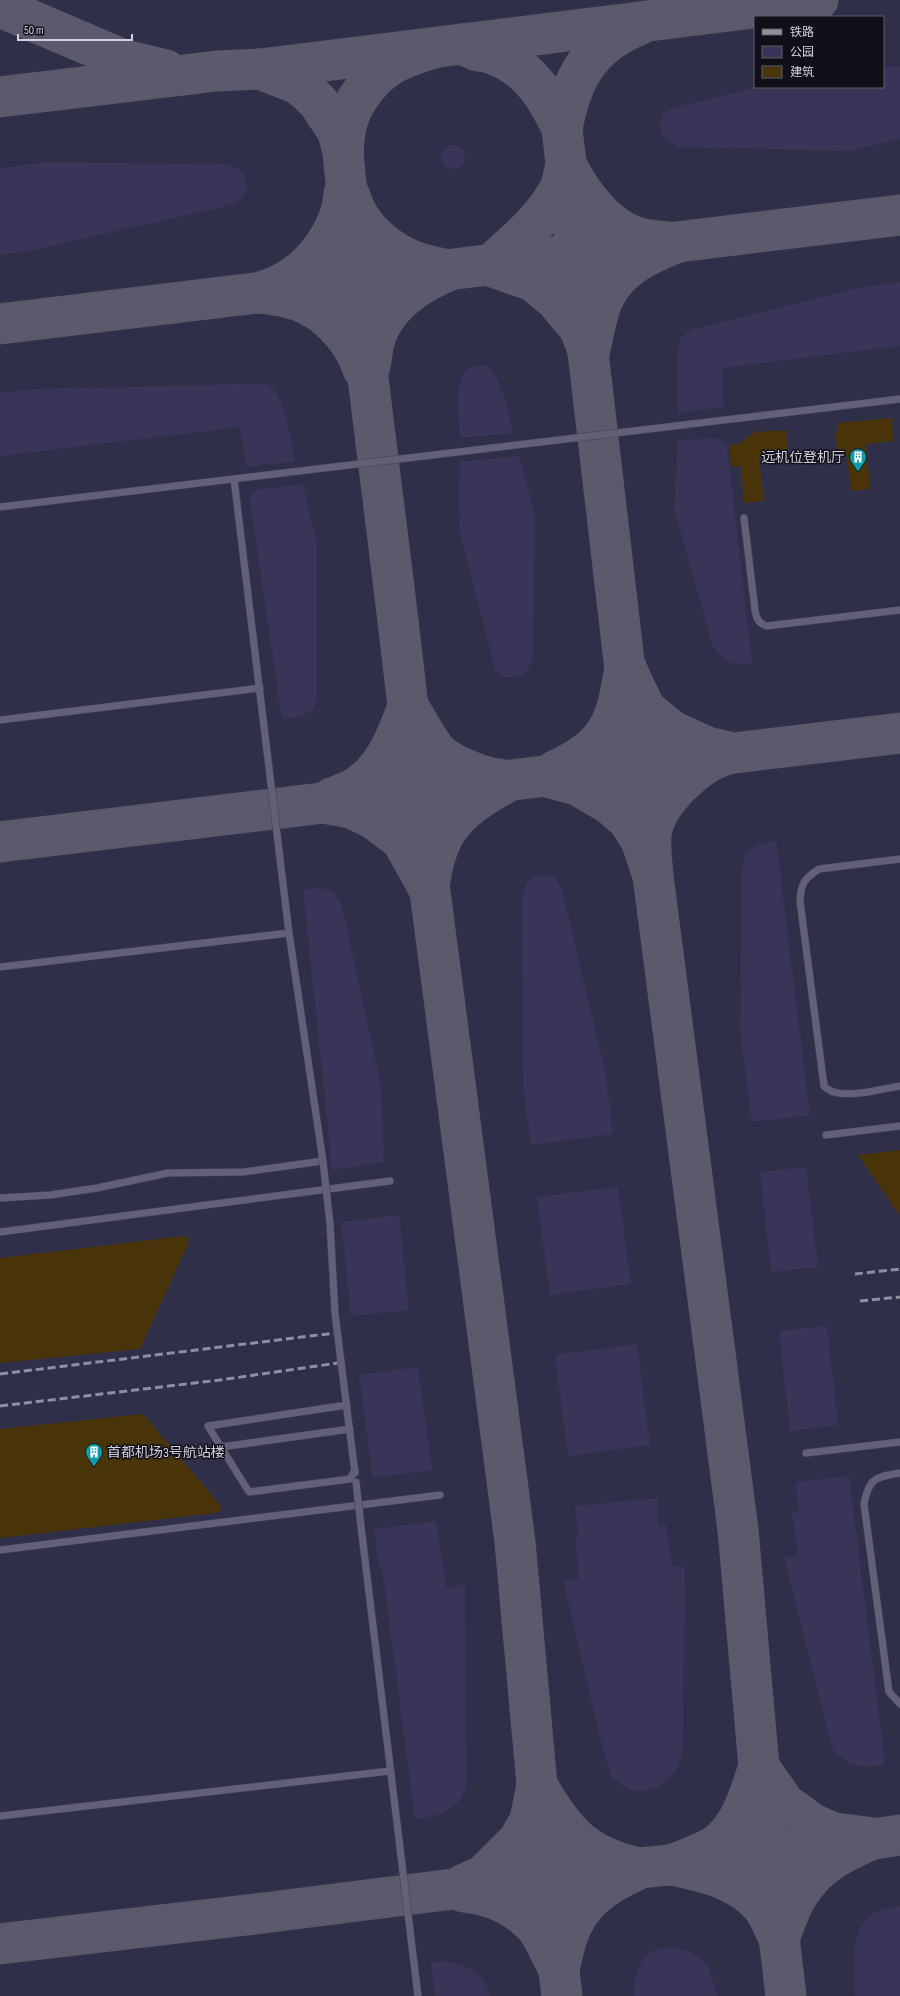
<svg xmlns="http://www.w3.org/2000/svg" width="900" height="1996" font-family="'Sofia Sans Condensed','Noto Sans SC',sans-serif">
	<rect width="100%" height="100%" fill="#27263a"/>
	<path fill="#302f4a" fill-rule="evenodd" d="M0 0H900V1996H0ZM755 17H883V87H755Z"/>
	<g fill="#383559">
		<polygon points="883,67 900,67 900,139 850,151 678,147 665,140 659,127 664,113 676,107 759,87 883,87"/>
		<circle cx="453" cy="157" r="12"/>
		<polygon points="47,162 227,164 243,172 248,190 239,201 227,206 24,252 0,255 0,168"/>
		<polygon points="900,282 900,346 722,368 724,407 678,413 677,356 680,339 691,330 862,287"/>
		<path d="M485 365C504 379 507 411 513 433L460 438C459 421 453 382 467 370 472 366 479 366 485 365Z"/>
		<path d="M251 384C256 384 262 383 267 385 285 391 291 443 295 461L246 467 240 427 0 456V393L36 389Z"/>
		<path d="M717 438 727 445 752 663C731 666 725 663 713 646L674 509 678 440Z"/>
		<path d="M519 456 535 515 533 658C526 677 522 678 502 677L495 669 459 528 460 462Z"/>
		<polygon points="303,484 317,545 317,695 314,709 300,717 282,719 250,502 251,494 256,490"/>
		<polygon points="776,841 810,1115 752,1122 740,1030 742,872 745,854 756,845"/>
		<polygon points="542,874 555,878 562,891 605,1070 613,1134 531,1145 523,1084 522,894 529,880"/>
		<polygon points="321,888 333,892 342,906 381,1086 384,1162 331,1170 329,1137 303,890"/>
		<polygon points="806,1167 818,1267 771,1272 760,1172"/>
		<polygon points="618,1187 631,1284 550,1295 537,1197"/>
		<polygon points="399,1215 409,1310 351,1316 341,1222"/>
		<polygon points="827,1326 838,1425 790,1431 779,1331"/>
		<polygon points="637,1344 650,1445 568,1456 555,1355"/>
		<polygon points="418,1367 432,1470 373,1478 359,1375"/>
		<path d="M849 1476 885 1765C859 1767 852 1769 833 1750L784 1557 798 1556 792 1512 799 1511 795 1482Z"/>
		<path d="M657 1498 658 1525H666L672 1566 685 1567 683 1733C682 1742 683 1753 680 1761 674 1780 651 1796 631 1790 625 1788 618 1782 612 1778L603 1750 563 1580 579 1578 575 1538 579 1537 575 1506Z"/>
		<path d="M436 1521 446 1588 465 1584 466 1787C464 1791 462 1798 459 1801 448 1814 430 1818 415 1819L382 1567H379L374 1529Z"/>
		<path d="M900 1906V1996H855C855 1955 846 1910 900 1906Z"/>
		<path d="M675 1947C707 1957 709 1964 717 1996H634C634 1979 637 1957 656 1950 661 1948 669 1948 675 1947Z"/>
		<path d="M446 1961C469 1966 484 1972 490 1996H435L431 1963Z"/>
	</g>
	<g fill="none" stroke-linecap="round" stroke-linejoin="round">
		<g stroke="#5b5a6c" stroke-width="41">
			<polyline points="0,7 124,60 166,70"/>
			<path d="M461 44C467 46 472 49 478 51 483 52 488 52 493 54 528 66 548 97 562 129L636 764 653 876 738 1530 759 1767 786 1996"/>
			<path d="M434 48C421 52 408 56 396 62 373 74 351 101 346 127 344 135 344 144 343 152 363 366 396 578 417 792L515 1542 537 1785 562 1996"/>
			<polyline points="260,69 298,84 308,92 319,103 338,132 343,152"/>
			<polyline points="0,97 217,71 260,69 818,0"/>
			<path d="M562 129C571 79 589 45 639 25"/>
			<path d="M566 164C580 193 606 229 639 238 651 241 664 241 676 243 646 255 620 266 604 297 597 311 593 337 589 353L580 329 556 300 533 281 490 266C515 242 545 219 560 188 563 181 564 172 566 164Z"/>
			<path d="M344 194C342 229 313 269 281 284 274 288 266 290 258 293 268 294 277 295 286 297 321 304 352 335 363 369"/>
			<path d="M350 196C358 228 391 255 422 264 431 267 441 268 450 270 418 283 383 306 374 342 372 350 372 358 370 366"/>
			<polyline points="0,324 900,215"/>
			<path d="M556 770C610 747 617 720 625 666L645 709 672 731 707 747 725 751"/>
			<path d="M547 777 577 785 610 804 629 821 641 840 653 876C652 862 649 842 652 829 658 801 695 765 722 756"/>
			<path d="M332 798C340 795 348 792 355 788 384 771 398 735 408 706 416 718 428 743 438 753 450 764 483 778 499 779"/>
			<path d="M329 804 351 808 374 819 402 840 429 889C435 832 454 811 504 784"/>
			<polyline points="0,842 900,733"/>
			<path d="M759 1767 785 1804 813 1824 834 1833 875 1838C843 1852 818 1863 799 1893 790 1906 785 1924 779 1939"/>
			<path d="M758 1769C749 1797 740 1829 715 1846 702 1854 685 1859 672 1865 706 1872 738 1879 762 1906 769 1914 773 1927 778 1936"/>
			<path d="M462 1885 483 1876 519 1840 530 1820 537 1785C563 1830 582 1855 635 1867"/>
			<path d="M464 1892C493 1896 515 1904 535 1926 545 1938 551 1956 559 1969 563 1955 565 1938 572 1925 585 1898 607 1884 633 1872"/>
			<polyline points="0,1944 263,1913 548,1877 770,1855 900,1835"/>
		</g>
	</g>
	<g fill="#4a3409">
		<polygon points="892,418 893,441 866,444 870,489 851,491 846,453 838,454 835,432 838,432 837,423"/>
		<polygon points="786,430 788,455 759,458 764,501 744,503 741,466 731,467 729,445 739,444 754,432"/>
		<polygon points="900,1150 900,1216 858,1155"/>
		<polygon points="183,1236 189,1239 188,1244 140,1349 0,1363 0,1258"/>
		<polygon points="143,1414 220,1505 221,1510 216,1513 0,1538 0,1429"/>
	</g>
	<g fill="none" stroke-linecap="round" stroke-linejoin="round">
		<g stroke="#424152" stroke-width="8">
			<g id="service">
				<polyline points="0,507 900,399"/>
				<path d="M744 518 755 610C756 618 758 623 767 626L900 610"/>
				<polyline points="0,720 260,688"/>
				<path d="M900 859 819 869C804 879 801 883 800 901L824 1086C838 1102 880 1089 900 1086"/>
				<polyline points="0,967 289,933"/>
				<polyline points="826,1135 900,1126"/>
				<polyline points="0,1198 50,1195 97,1188 168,1173 243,1172 323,1161 289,933 234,479"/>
				<polyline points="330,1223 335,1313"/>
				<polyline points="0,1232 390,1181"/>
				<polyline points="344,1386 355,1473"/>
				<polyline points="350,1429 221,1447 249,1492 350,1479 355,1470"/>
				<polyline points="221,1447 208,1426 347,1405"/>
				<polyline points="806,1453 900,1442"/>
				<path d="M900 1473C875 1477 869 1478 864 1504L889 1692 900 1704"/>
				<polyline points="362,1535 418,1996"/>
				<polyline points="0,1550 440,1495"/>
				<polyline points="0,1816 390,1771"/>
			</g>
		</g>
		<use href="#service" stroke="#616078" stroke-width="7"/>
		<g stroke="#8f8f9f" stroke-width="3" stroke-dasharray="8 4" stroke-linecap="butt">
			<polyline points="855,1274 900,1269"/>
			<polyline points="860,1301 900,1297"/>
			<polyline points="0,1374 335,1333"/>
			<polyline points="0,1406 220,1380 338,1363"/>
		</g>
		<g stroke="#424152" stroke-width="8" stroke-linecap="butt">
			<g id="service-bridge">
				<polyline points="323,1161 330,1223"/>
				<polyline points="335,1313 344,1386"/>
				<polyline points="356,1482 362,1535"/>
			</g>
		</g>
		<use href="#service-bridge" stroke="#616078" stroke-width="7"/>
	</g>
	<defs>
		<g id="building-pin" transform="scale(0.9)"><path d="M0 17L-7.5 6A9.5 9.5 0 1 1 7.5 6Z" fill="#0f9aa8" stroke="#111019"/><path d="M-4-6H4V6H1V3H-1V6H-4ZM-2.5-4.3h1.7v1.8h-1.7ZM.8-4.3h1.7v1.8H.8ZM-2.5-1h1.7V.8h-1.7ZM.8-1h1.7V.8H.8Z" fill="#fff"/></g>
	</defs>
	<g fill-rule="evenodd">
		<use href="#building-pin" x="858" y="457"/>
		<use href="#building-pin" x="94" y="1452"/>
	</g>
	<g text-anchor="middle" stroke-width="3" stroke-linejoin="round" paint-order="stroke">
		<g font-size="14" fill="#d1d1df" stroke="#111019" text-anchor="end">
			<text x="845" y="462">远机位登机厅</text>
			<text x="107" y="1457" text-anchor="start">首都机场3号航站楼</text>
		</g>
	</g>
	<rect x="754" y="16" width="130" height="72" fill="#111019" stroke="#5e5d68"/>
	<rect x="762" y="29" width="20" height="6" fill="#8f8f9f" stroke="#5e5d68"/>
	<text x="790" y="36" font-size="12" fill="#d1d1df">铁路</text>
	<rect x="762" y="46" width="20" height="12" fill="#383559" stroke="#5e5d68"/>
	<text x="790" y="56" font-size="12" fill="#d1d1df">公园</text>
	<rect x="762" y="66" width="20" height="12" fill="#4a3409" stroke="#5e5d68"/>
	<text x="790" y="76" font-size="12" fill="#d1d1df">建筑</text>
	<path d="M18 34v6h114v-6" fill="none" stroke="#d1d1df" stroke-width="2"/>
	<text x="24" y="34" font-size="12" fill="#d1d1df" stroke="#111019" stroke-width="3" paint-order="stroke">50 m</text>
</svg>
